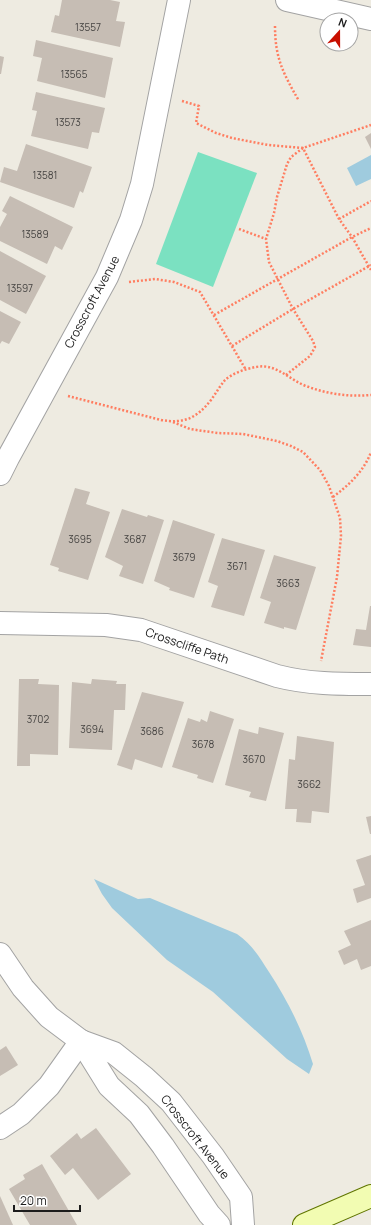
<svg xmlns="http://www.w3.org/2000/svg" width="371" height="1225" font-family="Manrope,sans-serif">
	<rect width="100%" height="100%" fill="#eeebe1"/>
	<polygon fill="#7be1c1" points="198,152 257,173 213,287 156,264"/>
	<g fill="#9fcbde">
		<polygon points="371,155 371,179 356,186 347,168"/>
		<path d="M94 879 138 899 150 898 237 934C252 944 260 958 269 972 288 1001 303 1031 313 1064L309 1074 287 1059 213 992 167 960 112 908 102 894Z"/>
	</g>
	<g fill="#c6bdb4">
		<polygon points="62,0 110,0 120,2 116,21 125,22 120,47 51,32 55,15 59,16"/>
		<polygon points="36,40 113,58 105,98 37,81 42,58 33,56"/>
		<polygon points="0,56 4,57 1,74 0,74"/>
		<polygon points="36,92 105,108 99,133 92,132 88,149 31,136 37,111 32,110"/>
		<polygon points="371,133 371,149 365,137"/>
		<polygon points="26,144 92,167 83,193 80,191 74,208 0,182 4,167 17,171"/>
		<polygon points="10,196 73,227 62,250 55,246 47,264 0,241 0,227 7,214 2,211"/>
		<polygon points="0,251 46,276 26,314 0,300"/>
		<polygon points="0,311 21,322 9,344 2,341 0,344"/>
		<polygon points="75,488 90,492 86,504 110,512 88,580 58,571 59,568 50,565"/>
		<polygon points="122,509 147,517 148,515 164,520 143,584 119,576 123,566 105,557"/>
		<polygon points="173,520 215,534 194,598 169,590 170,588 154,581"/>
		<polygon points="222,538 265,550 244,616 211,607 218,586 208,582"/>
		<polygon points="274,555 316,567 296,630 284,627 284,629 264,623 271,602 260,598"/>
		<polygon points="370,606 371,606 371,647 353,645 356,629 366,630"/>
		<polygon points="19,679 39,679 38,684 59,685 58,755 30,754 30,766 17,766"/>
		<polygon points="92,679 117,681 116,684 126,684 125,710 114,710 112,750 69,748 72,682 91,684"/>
		<polygon points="142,692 184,702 162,768 135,759 132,770 117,765"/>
		<polygon points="210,711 234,719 213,783 197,778 198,775 172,767 188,718 200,722 201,719 207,722"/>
		<polygon points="259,727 284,733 266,801 249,797 251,792 225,785 239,729 258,734"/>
		<polygon points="297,736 334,742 329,813 312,811 311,823 296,822 297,809 285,809 289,759 295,760"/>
		<polygon points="371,816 371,834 370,834 366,817"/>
		<polygon points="371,855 371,898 357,903 353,889 365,885 356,860"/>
		<polygon points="371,920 371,966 361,970 357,959 344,965 338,951 351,945 344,931"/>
		<polygon points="6,1046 18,1065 0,1076 0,1050"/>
		<polygon points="96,1128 131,1174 98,1200 73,1168 65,1175 50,1156 77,1133 81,1139"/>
		<polygon points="42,1164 77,1225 30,1225 9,1189 25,1179 23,1175"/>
		<polygon points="0,1196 13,1225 0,1225"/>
	</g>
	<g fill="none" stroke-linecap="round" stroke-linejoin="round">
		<g stroke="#a3a3a3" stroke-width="24">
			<g id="street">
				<polyline points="287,0 371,19"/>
				<polyline points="0,474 8,458 107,277 131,220 142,184 179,0"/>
				<path d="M0 623 106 625 141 630 277 676C308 684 339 684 371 684"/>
				<polyline points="0,954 23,988 49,1017 81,1041 114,1053 144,1077 171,1102 213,1156 241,1197 243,1225"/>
				<polyline points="81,1041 109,1086 139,1114 163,1146 209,1214 219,1225"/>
				<polyline points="0,1128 21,1114 49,1086 81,1041"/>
			</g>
		</g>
		<g stroke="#607501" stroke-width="24">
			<polyline id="secondary" points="304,1225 371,1196"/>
		</g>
		<g stroke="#ff7e61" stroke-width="2.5" stroke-dasharray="2 2" stroke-linecap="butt">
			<path d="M275 26C275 58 283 73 299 101"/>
			<polyline points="182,101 199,106 196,123 216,133 232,138 268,145 303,148 371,125"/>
			<polyline points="339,219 371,201"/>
			<polyline points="239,229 266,239"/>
			<polyline points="129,282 155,279 174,282 200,292 246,370"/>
			<polyline points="214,315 352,237 371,228"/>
			<polyline points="232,346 293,309 371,265"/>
			<polyline points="286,375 310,356 315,347 313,341 293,309 269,262 266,239 274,213 277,197 287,164 291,157 303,148 339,219 352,237 371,270"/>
			<path d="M68 396 161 420C184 424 197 418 211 400 216 393 220 386 225 380 233 373 245 369 256 367 276 363 288 379 306 386 327 394 349 397 371 395"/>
			<polyline points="173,422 190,429 203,431 218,433 243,434 277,441 291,446 303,452 320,470 329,486 340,518 341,536 337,577 321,661"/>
			<path d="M333 497C349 485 364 471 371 452"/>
		</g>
		<use href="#street" stroke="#fff" stroke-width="22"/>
		<use href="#secondary" stroke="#f2fcb2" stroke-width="22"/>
	</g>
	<g text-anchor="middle" stroke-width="3" stroke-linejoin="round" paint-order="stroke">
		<g font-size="10" fill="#464442">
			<text x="88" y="31">13557</text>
			<text x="74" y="78">13565</text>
			<text x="68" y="126">13573</text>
			<text x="45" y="179">13581</text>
			<text x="35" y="238">13589</text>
			<text x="20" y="292">13597</text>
			<text x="80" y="543">3695</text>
			<text x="135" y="543">3687</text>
			<text x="184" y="561">3679</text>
			<text x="237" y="570">3671</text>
			<text x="288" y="587">3663</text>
			<text x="38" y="723">3702</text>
			<text x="92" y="733">3694</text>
			<text x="152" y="735">3686</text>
			<text x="203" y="748">3678</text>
			<text x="254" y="763">3670</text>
			<text x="309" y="788">3662</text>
		</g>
		<g font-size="12" fill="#1c1c1c" stroke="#fff">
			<text transform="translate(92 302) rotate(-62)" y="4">Crosscroft Avenue</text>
			<text transform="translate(187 646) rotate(19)" y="4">Crosscliffe Path</text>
			<text transform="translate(195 1137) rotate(52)" y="4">Crosscroft Avenue</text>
		</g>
	</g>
	<g transform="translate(339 32) rotate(21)"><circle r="19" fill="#ffffff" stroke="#a4a4a4"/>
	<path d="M0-3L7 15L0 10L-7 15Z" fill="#c80f00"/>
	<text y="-6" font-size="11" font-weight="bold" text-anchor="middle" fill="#1c1c1c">N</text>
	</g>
	<path d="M14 1205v6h66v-6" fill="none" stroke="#1c1c1c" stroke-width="2"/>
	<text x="20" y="1205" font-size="12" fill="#1c1c1c" stroke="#ffffff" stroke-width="3" paint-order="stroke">20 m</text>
</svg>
